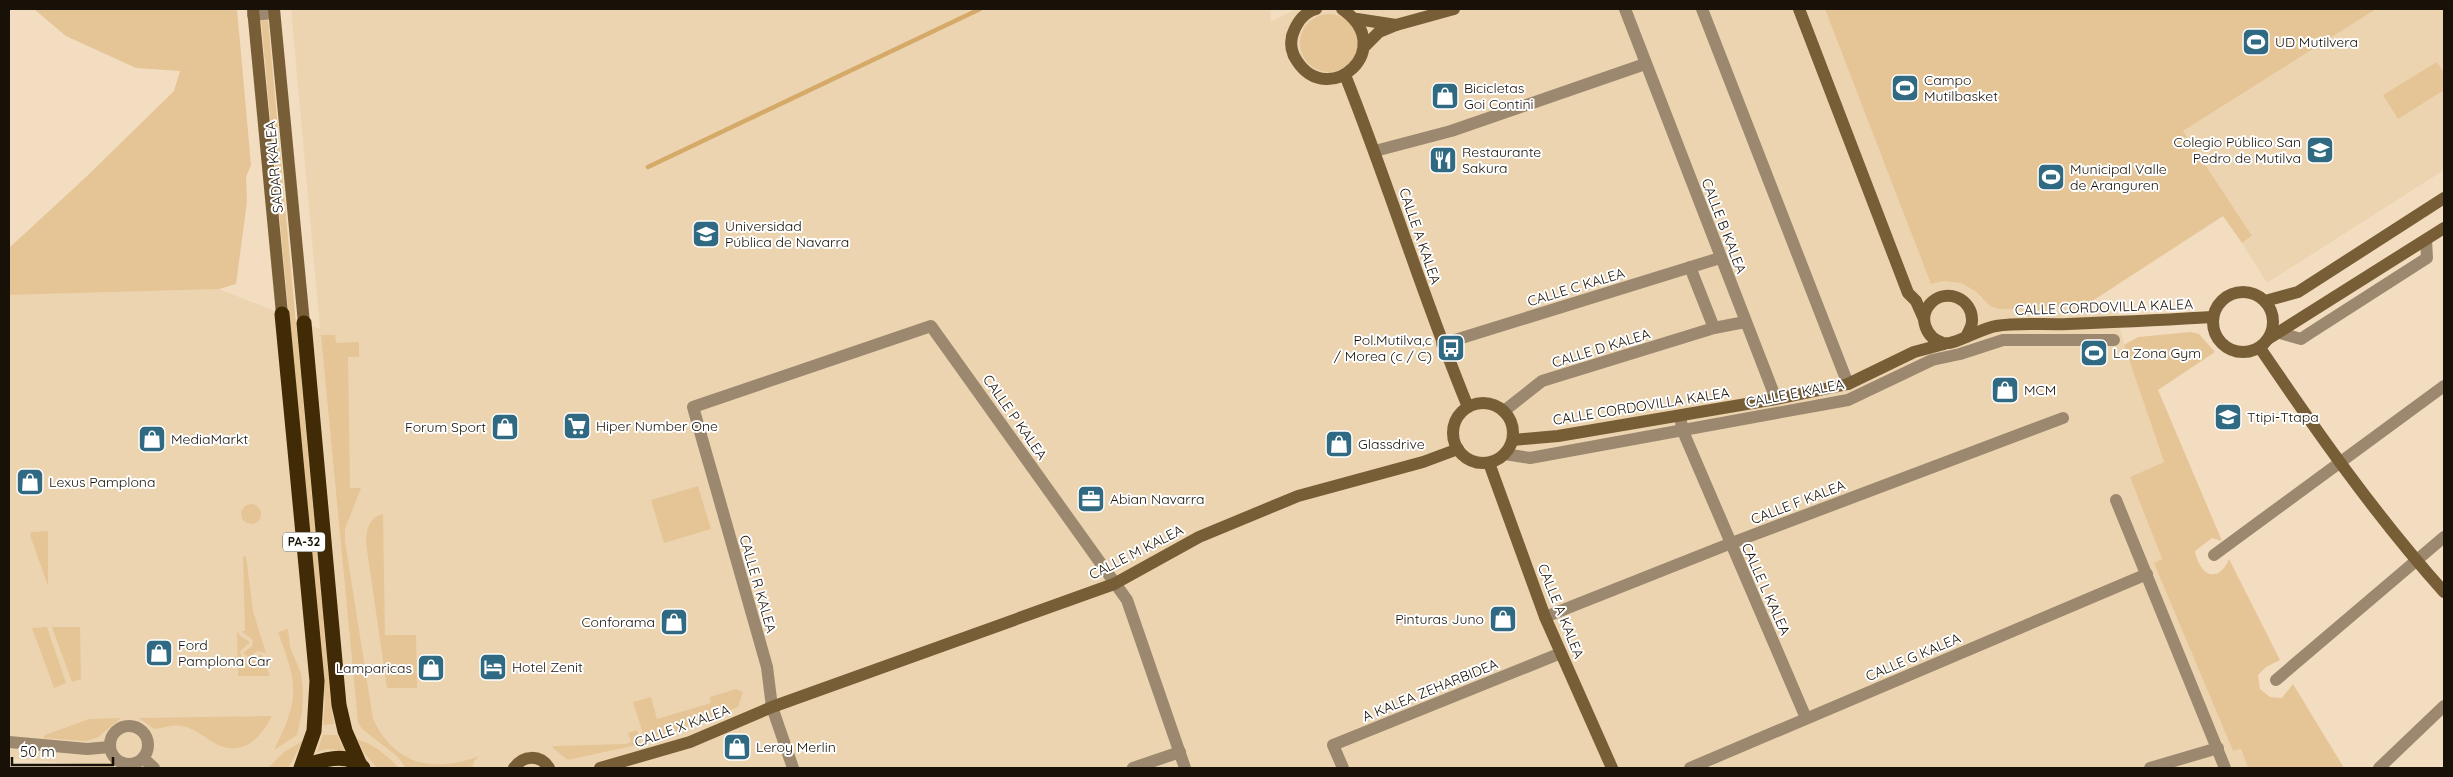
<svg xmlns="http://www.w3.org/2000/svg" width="2453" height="777" font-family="Quicksand,sans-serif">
	<rect width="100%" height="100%" fill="#f2ddc0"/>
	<g fill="#ecd4b0">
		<polygon points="291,9 1270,9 1271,22 1296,9 1825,9 1943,281 1961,283 1975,291 1981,299 2075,301 2080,309 2116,309 2124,345 2164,462 2130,477 2162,559 2155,563 2233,751 2241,749 2248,768 78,768 76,764 9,758 9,295 219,289 320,329"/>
		<polygon points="2376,9 2444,9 2444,170 2267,283 2242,243 2252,237 2183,131"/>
	</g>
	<g fill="#e5c596">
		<polygon points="34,9 237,9 251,165 246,177 247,202 236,284 219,289 9,295 9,248 85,178 174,91 180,71 136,68 66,36"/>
		<polygon points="1825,9 2376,9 2183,131 2252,236 2242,243 2223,216 2080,309 2074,301 2059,309 2054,302 2040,310 2000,309 1990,306 1975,291 1961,283 1943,281 1931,284"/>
		<circle cx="1329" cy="43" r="29"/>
		<polygon points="268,20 331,704 334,724 323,725 325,701 261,21"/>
		<polygon points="2437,62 2444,73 2444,90 2398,119 2383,95"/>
		<path d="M2191 332 2199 334 2215 352 2158 390 2222 541 2212 538 2195 551C2199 575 2218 585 2229 559L2280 660 2266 667 2258 675 2260 689 2270 697 2282 698 2293 684 2344 768H2248L2241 749 2233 751 2154 563 2162 559 2130 477 2164 462 2124 345 2138 337Z"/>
		<path d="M321 335H335L336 343 359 342V357H348L350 488H361L345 529V541L373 719C395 766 434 773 479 756L474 761 473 768H406L397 756 362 729 358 722Z"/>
		<polygon points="698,486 711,529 664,543 651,500"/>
		<circle cx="251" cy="514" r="10"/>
		<path d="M383 514 385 635H416L417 688H387L366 543C366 530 369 517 383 514Z"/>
		<polygon points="48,531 48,586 30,535 31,532"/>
		<polygon points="246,556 253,611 266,653 258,651 249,657 243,653 252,646 253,640 241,631 245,631 243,557"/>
		<polygon points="47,627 66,683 54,688 32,628"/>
		<polygon points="52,627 80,627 81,679 72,682"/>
		<path d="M288 629 290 647 301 673 303 691 302 713 297 735 274 750C300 698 298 686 278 632Z"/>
		<polygon points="237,630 240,636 250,642 240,651 242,659 249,661 261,654 270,676 238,676"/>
		<polygon points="736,689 743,692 738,707 646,743 633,702 651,697 657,719 711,703 710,697"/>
		<path d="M272 716C261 738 243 757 216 744 205 738 194 727 181 726 172 724 163 728 154 729L139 718Z"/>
		<polygon points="121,718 98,737 87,741 43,738 45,735 89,719"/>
		<polygon points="637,730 641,744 568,760 553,748 553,746 626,744 631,742 628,733"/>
		<polygon points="323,735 337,735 345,751 328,749 317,752"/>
		<path d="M357 739C374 745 387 755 399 768H377L365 754Z"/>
		<polygon points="303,741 288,768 268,768 284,752"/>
	</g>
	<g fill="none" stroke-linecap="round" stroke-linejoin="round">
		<polyline stroke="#d5aa69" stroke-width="4.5" points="648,167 980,9"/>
		<g stroke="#9b886e" stroke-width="12">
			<polyline points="1625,9 1776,399"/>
			<polyline points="1702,9 1848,384"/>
			<polyline points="253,15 274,13"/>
			<polyline points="1375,151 1451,131 1645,64"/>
			<polyline points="1690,267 1714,328"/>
			<polyline points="2280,333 2301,339 2310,333 2427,258 2426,240"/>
			<polyline points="1442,344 1720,258"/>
			<polyline points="1504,411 1542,381 1714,328 1745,322"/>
			<polyline points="1681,421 1682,429 1806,718"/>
			<polyline points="1505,454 1530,458 1848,400 1932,360 1960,354 2003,340 2114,340"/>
			<polyline points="2116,500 2225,768"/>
			<polyline points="2214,555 2444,386"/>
			<polyline points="1545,617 1729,544 2063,418"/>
			<polyline points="2276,680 2444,537"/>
			<circle cx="129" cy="745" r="19"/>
			<polyline points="9,742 87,749 110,747"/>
			<polyline points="143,758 154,768"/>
			<polyline points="793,768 772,707 767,667 693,407 931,326 1127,600 1185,768"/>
			<polyline points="1133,768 1180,752"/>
			<polyline points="1343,768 1333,745 1561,653"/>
			<polyline points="1690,768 2147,574"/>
			<polyline points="2150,768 2218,748"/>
			<polyline points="2379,768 2444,706"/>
		</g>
		<g stroke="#785e36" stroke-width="12">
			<polyline points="253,9 282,314"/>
			<polyline points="274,9 304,323"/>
			<path d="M1316 9C1302 13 1296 24 1292 36 1290 45 1292 54 1297 61 1329 110 1399 48 1342 9"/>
			<polyline points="1799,9 1908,293 1916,301 1924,319"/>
			<polyline points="1357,19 1396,25"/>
			<polyline points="1365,46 1379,32 1396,25 1454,9"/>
			<path d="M1345 75C1389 185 1423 298 1468 407"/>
			<circle cx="2243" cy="322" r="30"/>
			<polyline points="2265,301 2298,292 2444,198"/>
			<path d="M1967 335C1969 331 1972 326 1972 321 1973 298 1945 287 1930 304 1918 318 1926 338 1943 343 1954 346 1981 328 1996 326 2018 322 2045 325 2068 324 2116 322 2164 320 2212 317"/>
			<polyline points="2268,339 2444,228"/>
			<path d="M2260 348C2317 432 2376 516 2444 592"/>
			<circle cx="1483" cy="433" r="30"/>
			<polyline points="1513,440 1558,436 1776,399 1848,384 1914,352 1944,344"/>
			<polyline points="1489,463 1545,617 1612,768"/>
			<path d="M514 768C523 755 540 754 549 768"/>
			<polyline points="600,768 690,742 772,707 1114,584 1199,537 1298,496 1423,462 1458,449"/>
		</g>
		<g stroke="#402b06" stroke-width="15">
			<polyline points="282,314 317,681 314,731 301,768"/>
			<polyline points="304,323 339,705 345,731 359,763"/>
			<path d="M302 768C319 760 348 751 363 768"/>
		</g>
	</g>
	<defs>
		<g id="stadium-square" transform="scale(1.4375)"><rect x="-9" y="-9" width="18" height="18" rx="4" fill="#2f6a82" stroke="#fff"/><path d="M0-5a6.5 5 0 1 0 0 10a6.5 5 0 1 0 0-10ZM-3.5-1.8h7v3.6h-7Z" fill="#fff"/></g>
		<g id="shop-square" transform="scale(1.4375)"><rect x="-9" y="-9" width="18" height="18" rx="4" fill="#2f6a82" stroke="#fff"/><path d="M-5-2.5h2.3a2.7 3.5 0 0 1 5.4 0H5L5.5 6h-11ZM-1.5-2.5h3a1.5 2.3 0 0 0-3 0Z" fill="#fff"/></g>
		<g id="school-square" transform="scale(1.4375)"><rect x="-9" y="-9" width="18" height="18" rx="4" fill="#2f6a82" stroke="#fff"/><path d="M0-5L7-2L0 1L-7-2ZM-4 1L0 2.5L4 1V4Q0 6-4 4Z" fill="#fff"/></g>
		<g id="restaurant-square" transform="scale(1.4375)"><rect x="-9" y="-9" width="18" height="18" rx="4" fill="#2f6a82" stroke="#fff"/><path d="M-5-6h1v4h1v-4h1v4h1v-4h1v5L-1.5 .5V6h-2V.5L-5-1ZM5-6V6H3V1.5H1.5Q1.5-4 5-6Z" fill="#fff"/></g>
		<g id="university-square" transform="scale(1.4375)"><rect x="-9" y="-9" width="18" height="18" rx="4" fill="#2f6a82" stroke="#fff"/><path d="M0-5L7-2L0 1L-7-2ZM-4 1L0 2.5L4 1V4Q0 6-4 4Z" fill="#fff"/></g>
		<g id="bus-square" transform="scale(1.4375)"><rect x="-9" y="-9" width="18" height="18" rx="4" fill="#2f6a82" stroke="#fff"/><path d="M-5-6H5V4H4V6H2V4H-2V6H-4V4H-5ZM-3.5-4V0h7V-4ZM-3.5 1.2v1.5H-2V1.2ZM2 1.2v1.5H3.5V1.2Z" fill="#fff"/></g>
		<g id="supermarket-square" transform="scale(1.4375)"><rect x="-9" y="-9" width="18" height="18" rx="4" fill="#2f6a82" stroke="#fff"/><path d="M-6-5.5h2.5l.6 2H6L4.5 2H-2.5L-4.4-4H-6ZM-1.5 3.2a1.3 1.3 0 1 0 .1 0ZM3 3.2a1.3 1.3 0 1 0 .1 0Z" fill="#fff"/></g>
		<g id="office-square" transform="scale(1.4375)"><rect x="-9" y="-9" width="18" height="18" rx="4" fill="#2f6a82" stroke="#fff"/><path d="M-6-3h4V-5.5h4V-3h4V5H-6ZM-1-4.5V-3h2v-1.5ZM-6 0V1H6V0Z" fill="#fff"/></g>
		<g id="hotel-square" transform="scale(1.4375)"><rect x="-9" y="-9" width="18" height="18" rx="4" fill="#2f6a82" stroke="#fff"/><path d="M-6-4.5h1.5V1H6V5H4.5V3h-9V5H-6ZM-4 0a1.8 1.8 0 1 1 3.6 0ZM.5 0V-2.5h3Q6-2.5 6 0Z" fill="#fff"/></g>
	</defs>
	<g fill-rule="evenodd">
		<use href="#stadium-square" x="2256" y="42"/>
		<use href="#stadium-square" x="1905" y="88"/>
		<use href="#shop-square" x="1445" y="96"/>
		<use href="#school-square" x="2320" y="150"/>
		<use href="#restaurant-square" x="1443" y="160"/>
		<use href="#stadium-square" x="2051" y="177"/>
		<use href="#university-square" x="706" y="234"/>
		<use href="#bus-square" x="1451" y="348"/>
		<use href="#stadium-square" x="2094" y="353"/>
		<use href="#shop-square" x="2005" y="390"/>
		<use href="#school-square" x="2228" y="417"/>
		<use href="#supermarket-square" x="577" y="426"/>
		<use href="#shop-square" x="505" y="427"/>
		<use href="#shop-square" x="152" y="439"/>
		<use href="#shop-square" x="1339" y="444"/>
		<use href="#shop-square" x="30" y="482"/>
		<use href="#office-square" x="1091" y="499"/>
		<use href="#shop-square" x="1503" y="619"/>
		<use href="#shop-square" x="674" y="622"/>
		<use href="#shop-square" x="159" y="653"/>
		<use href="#hotel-square" x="493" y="667"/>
		<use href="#shop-square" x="431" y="668"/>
		<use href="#shop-square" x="737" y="747"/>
	</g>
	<g text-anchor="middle" stroke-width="4" stroke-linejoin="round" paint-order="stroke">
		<rect fill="#fff" stroke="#5d5851" stroke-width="1" x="283" y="532.5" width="42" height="19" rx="4"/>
		<g font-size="12" font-weight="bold" fill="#181107">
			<text x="304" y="546">PA-32</text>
		</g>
		<g font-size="14" fill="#181107" stroke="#fff" text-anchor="start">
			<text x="2275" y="47">UD Mutilvera</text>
			<text x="1924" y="85">Campo<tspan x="1924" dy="16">Mutilbasket</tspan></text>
			<text x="1464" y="93">Bicicletas<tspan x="1464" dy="16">Goi Contini</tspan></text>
			<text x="2301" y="147" text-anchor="end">Colegio Público San<tspan x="2301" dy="16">Pedro de Mutilva</tspan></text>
			<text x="1462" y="157">Restaurante<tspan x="1462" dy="16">Sakura</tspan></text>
			<text x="2070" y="174">Municipal Valle<tspan x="2070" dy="16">de Aranguren</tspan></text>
			<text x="725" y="231">Universidad<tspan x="725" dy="16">Pública de Navarra</tspan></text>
			<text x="1432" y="345" text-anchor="end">Pol.Mutilva,c<tspan x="1432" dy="16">/ Morea (c / C)</tspan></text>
			<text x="2113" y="358">La Zona Gym</text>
			<text x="2024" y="395">MCM</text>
			<text x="2247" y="422">Ttipi-Ttapa</text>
			<text x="596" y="431">Hiper Number One</text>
			<text x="486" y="432" text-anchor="end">Forum Sport</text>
			<text x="171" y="444">MediaMarkt</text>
			<text x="1358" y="449">Glassdrive</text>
			<text x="49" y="487">Lexus Pamplona</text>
			<text x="1110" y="504">Abian Navarra</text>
			<text x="1484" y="624" text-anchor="end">Pinturas Juno</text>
			<text x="655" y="627" text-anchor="end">Conforama</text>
			<text x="178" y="650">Ford<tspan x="178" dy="16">Pamplona Car</tspan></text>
			<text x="512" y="672">Hotel Zenit</text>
			<text x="412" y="673" text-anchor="end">Lamparicas</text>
			<text x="756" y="752">Leroy Merlin</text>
		</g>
		<g font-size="14" fill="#181107" stroke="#fff">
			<text transform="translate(274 167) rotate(-95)" y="5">SADAR KALEA</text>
			<text transform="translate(1724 226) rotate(69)" y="5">CALLE B KALEA</text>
			<text transform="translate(1420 236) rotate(71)" y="5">CALLE A KALEA</text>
			<text transform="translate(1576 287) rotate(-17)" y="5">CALLE C KALEA</text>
			<text transform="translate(2104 307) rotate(-2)" y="5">CALLE CORDOVILLA KALEA</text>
			<text transform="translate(1601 348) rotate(-17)" y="5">CALLE D KALEA</text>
			<text transform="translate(1795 393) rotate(-11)" y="5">CALLE E KALEA</text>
			<text transform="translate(1641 406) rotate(-9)" y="5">CALLE CORDOVILLA KALEA</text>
			<text transform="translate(1015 417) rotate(55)" y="5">CALLE P KALEA</text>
			<text transform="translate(1798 502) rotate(-21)" y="5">CALLE F KALEA</text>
			<text transform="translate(1136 552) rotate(-27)" y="5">CALLE M KALEA</text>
			<text transform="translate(758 584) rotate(74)" y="5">CALLE R KALEA</text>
			<text transform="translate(1766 589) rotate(66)" y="5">CALLE L KALEA</text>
			<text transform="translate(1561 611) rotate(68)" y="5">CALLE A KALEA</text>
			<text transform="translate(1913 657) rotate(-23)" y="5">CALLE G KALEA</text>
			<text transform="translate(1430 690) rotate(-22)" y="5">A KALEA ZEHARBIDEA</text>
			<text transform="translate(682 726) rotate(-20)" y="5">CALLE X KALEA</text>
		</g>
	</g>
	<rect width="2453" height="777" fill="none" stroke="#181107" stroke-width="20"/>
	<path d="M12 757v8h101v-8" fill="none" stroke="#181107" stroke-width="2.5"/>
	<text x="20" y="757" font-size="15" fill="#181107" stroke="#ffffff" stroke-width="4" paint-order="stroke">50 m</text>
</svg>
